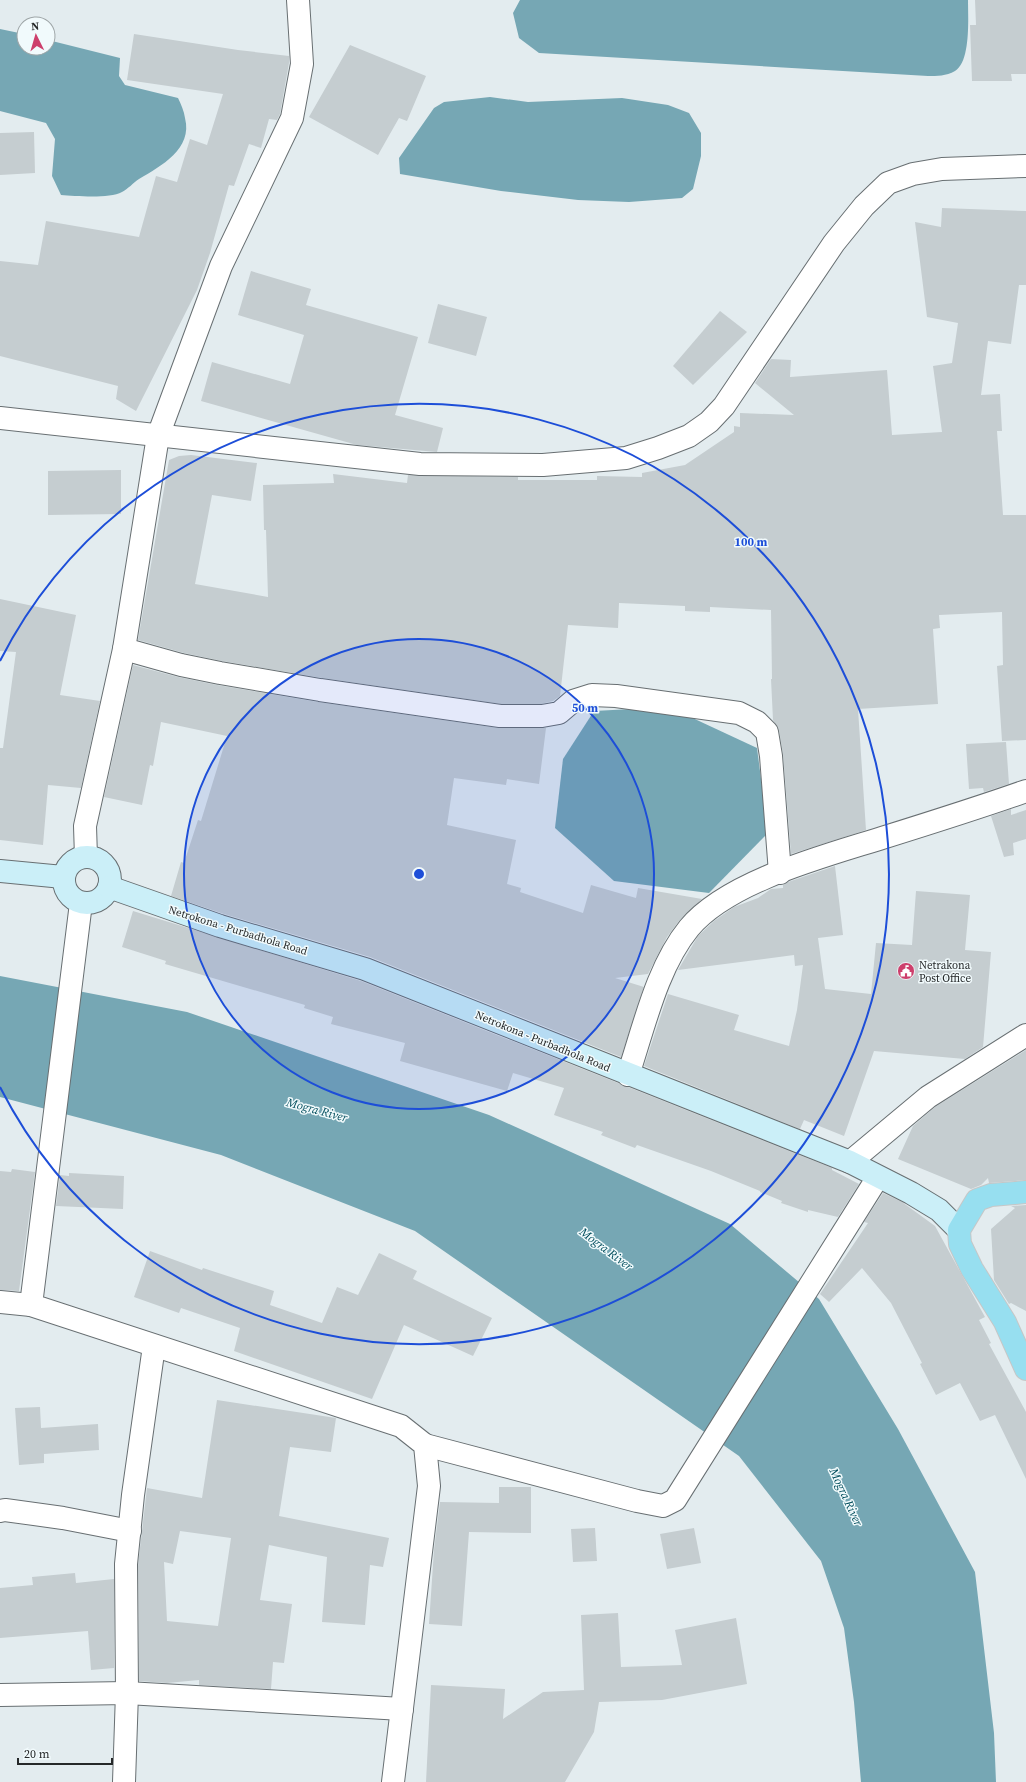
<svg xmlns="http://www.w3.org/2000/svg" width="1026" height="1782" font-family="'Source Serif 4',serif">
	<rect width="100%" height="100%" fill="#e3ecef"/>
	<g fill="#76a7b4">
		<path d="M520 0H968C968 17 971 62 955 71 946 76 937 76 928 76L539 53 519 38 513 13Z"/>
		<path d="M0 29 24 34V48H48V40L120 58 119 76 125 85 178 98C181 104 184 111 185 118 193 149 161 166 139 179 133 183 128 189 122 192 109 199 76 196 61 195L52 176 55 139 46 123 0 111Z"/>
		<polygon points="490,97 528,102 622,98 668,105 689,113 701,133 701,156 693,189 682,198 629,202 578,200 501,191 400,174 399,158 434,108 444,102"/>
		<polygon points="669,707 757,748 768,833 709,893 614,881 555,828 563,759 594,711"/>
		<polygon points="0,976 187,1012 489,1115 730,1224 819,1299 898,1429 975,1572 994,1733 996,1782 861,1782 854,1702 844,1628 821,1561 739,1456 415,1231 221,1155 0,1097"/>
	</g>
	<g fill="#c5cdd0" fill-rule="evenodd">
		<polygon points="975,0 1026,0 1026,74 1011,74 1012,81 972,81 970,25 976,25"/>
		<polygon points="134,34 238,50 289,56 289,63 280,114 277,120 269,119 261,148 249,144 234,186 229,185 210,253 197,290 136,411 116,399 118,386 0,356 0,261 38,265 46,221 139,237 156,176 177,182 190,139 207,145 223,94 127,80"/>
		<polygon points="350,45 426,76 407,121 399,118 378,155 309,117"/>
		<polygon points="34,132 35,173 0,175 0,133"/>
		<polygon points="942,208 1026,211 1026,285 1019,285 1011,344 988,341 981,395 1000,394 1002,431 997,431 1003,515 1026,515 1026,740 1002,741 997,666 1003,665 1002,612 939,615 940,628 933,629 938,704 858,709 866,830 791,854 783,754 779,730 773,720 771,679 772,679 771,610 710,607 710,612 685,611 685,606 619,603 618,628 568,625 560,696 553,701 541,704 501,704 322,678 222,661 184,653 138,640 169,460 179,456 191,455 257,463 251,501 212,495 195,584 268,597 266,530 264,530 263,485 334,483 333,474 407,483 408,475 518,477 518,480 597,480 597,476 642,477 642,473 685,465 734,432 734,426 740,427 740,413 794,415 755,383 771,359 791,360 790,377 887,370 892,435 942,432 933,366 952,363 958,323 927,317 915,222 941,227"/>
		<polygon points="251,271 311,289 306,305 418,337 395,415 443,428 437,452 357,445 201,401 212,362 290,384 304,335 238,315"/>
		<polygon points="438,304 487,317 476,356 428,343"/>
		<polygon points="720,311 747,332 693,385 673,366"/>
		<polygon points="121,470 121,514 48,515 48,471"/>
		<polygon points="0,599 76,615 60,695 100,701 81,788 48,785 43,845 0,840 0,748 3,748 16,652 0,651"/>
		<polygon points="133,665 178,677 217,685 318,702 498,728 546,728 539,784 507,779 506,785 454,778 447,825 516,840 507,884 521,888 520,892 583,913 591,885 636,898 638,888 702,899 679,921 667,937 648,974 615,978 644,987 621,1057 370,957 224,914 171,896 181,862 184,863 198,820 201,821 227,736 161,722 153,766 150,765 142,805 104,797"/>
		<polygon points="1006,742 1009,784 984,792 983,788 969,789 966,744"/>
		<polygon points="1011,809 1011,815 1026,810 1026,839 1013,843 1014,855 1004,857 991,816"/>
		<polygon points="835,866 843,935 818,938 825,989 871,994 876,943 912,945 916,891 970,895 965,950 991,952 983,1047 965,1059 874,1051 844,1136 804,1120 800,1129 644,1066 668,994 739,1015 734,1030 789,1046 797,1010 803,965 795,966 794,955 678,970 698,936 714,921 734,907 758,898 771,889 783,888 783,885 788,882"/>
		<polygon points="133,911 361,981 832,1168 832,1170 859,1184 838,1217 808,1210 808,1212 781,1203 782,1201 760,1192 760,1191 711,1171 637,1145 635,1148 601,1135 603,1132 554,1115 564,1088 513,1073 507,1091 400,1061 405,1043 331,1024 333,1017 304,1008 305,1005 165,964 166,961 122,947"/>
		<polygon points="1026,1050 1026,1180 989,1183 988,1178 981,1185 971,1189 898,1159 913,1126 935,1107"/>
		<polygon points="12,1169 35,1172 19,1291 0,1290 0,1171 11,1172"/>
		<polygon points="69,1173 124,1176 123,1209 56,1206 60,1175 69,1176"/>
		<polygon points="883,1193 902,1202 935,1226 985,1317 979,1320 991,1343 989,1344 1026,1412 1026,1479 995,1415 980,1421 960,1383 936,1395 920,1364 922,1363 891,1303 862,1268 829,1302 820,1294 868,1223 864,1222"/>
		<polygon points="1026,1205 1026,1311 1011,1303 1009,1304 994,1280 991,1229 1015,1208 1011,1206"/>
		<polygon points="150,1251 202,1270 203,1268 274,1291 270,1305 322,1323 337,1287 358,1295 379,1253 417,1271 413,1279 492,1318 473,1356 404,1325 372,1399 234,1351 240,1328 181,1308 179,1313 134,1297"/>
		<path d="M217 1400 336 1418 331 1452 290 1447 279 1516 389 1538 383 1567 370 1565 365 1625 322 1622 327 1557 269 1545 260 1600 292 1604 284 1663 273 1662 271 1689 199 1685V1680L167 1683 139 1681 138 1565 147 1488 202 1498ZM180 1531 231 1538 218 1626 167 1621 164 1562 173 1564Z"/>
		<polygon points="40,1407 41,1428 98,1424 99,1450 44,1454 44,1463 19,1465 15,1408"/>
		<polygon points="499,1487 531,1487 531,1533 469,1532 462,1626 429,1624 434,1550 440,1502 499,1503"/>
		<polygon points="595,1528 597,1561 573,1562 571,1529"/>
		<polygon points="694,1528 701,1563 667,1569 660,1534"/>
		<polygon points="75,1573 76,1583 114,1579 114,1668 91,1670 88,1631 0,1638 0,1588 33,1585 32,1577"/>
		<polygon points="618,1613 621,1667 682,1665 675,1630 736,1618 747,1684 662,1700 599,1702 594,1732 565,1782 426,1782 431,1685 505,1689 503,1719 543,1692 584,1690 581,1615"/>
	</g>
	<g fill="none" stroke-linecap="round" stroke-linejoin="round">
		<g stroke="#686f72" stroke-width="24">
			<g id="minor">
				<polyline points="124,649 181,665 220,673 320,690 500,716 542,716 559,713 573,701 592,695 616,696 739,713 757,722 767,732 771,756 780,873"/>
				<polyline points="850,1162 928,1097 1026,1035"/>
				<polyline points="0,1302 31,1305"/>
				<polyline points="0,1511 5,1510 63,1518 130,1531"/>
				<polyline points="0,1695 127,1693 402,1709"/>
				<polyline points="124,1782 127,1693 126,1564 133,1495 154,1346"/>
			</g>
		</g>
		<g stroke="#686f72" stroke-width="24">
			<g id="tertiary">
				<polyline points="0,418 420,464 543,465 626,458 658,448 689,436 709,422 724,406 834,243 864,206 888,183 913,174 942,169 1026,166"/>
				<polyline points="86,857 85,826 124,649 158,436 221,266 292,118 302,64 298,0"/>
				<polyline points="81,903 31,1305 401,1426 425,1445 429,1486 393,1782"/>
				<path d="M628 1075C644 1027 657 967 689 928 728 881 825 856 882 838 930 823 978 808 1026 791"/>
				<polyline points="425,1445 637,1501 663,1506 675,1500 878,1177"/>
			</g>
		</g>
		<g stroke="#686f72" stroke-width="24">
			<g id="secondary">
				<circle cx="87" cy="880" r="23"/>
				<polyline points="0,871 63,877"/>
				<polyline points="109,887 220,926 365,969 850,1162 911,1193 939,1210 959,1230"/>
			</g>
		</g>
		<g stroke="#c6c7c7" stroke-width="24">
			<polyline id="primary" points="1026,1192 991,1195 977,1200 959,1230 960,1244 972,1269 1005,1322 1026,1369"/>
		</g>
		<use href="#minor" stroke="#fff" stroke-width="22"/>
		<use href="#tertiary" stroke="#fff" stroke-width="22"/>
		<use href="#secondary" stroke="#cbeff8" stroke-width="22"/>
		<use href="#primary" stroke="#97dff0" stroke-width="22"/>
	</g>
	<circle cx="419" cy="874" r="235" fill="#1d4ed8" fill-opacity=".12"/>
	<g fill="none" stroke="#1d4ed8" stroke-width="2">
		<circle cx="419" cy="874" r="235"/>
		<path d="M0 661A470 470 0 1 1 0 1087"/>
	</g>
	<defs>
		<g id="civic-disc" transform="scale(0.9)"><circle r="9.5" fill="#cd3f6c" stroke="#f1fafc"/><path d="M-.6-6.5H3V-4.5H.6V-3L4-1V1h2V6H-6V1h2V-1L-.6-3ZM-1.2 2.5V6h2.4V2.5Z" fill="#fff"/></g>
	</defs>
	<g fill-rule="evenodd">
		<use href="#civic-disc" x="906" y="971"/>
	</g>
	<g text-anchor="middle" stroke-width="3" stroke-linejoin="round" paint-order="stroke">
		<g font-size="11" fill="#252829" stroke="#f1fafc">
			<text transform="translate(238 930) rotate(17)" y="4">Netrokona - Purbadhola Road</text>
			<text transform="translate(543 1041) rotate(22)" y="4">Netrokona - Purbadhola Road</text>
		</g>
		<g font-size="11" fill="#252829" stroke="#f1fafc" text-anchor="start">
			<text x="919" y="969">Netrakona<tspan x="919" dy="13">Post Office</tspan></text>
		</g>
		<g font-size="12" font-style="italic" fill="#034e5d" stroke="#f1fafc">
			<text transform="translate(317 1110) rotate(15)" y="4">Mogra River</text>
			<text transform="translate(606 1249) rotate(37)" y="4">Mogra River</text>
			<text transform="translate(846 1497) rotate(65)" y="4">Mogra River</text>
		</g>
	</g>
	<circle cx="419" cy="874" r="6" fill="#1d4ed8" stroke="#f1fafc" stroke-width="2"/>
	<g font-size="12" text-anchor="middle" font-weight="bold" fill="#1d4ed8" stroke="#f1fafc" stroke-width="3" stroke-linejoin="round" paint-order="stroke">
		<text x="751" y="546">100 m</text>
		<text x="585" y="712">50 m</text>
	</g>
	<g transform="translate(36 36) rotate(355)"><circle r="19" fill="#f1fafc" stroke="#9fa6a8"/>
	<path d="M0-3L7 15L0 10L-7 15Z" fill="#cd3f6c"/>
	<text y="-6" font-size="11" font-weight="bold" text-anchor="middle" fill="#252829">N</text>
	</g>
	<path d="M18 1758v6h94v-6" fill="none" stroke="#252829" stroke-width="2"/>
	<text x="24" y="1758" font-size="12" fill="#252829" stroke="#f1fafc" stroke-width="3" paint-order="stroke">20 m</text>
</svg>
